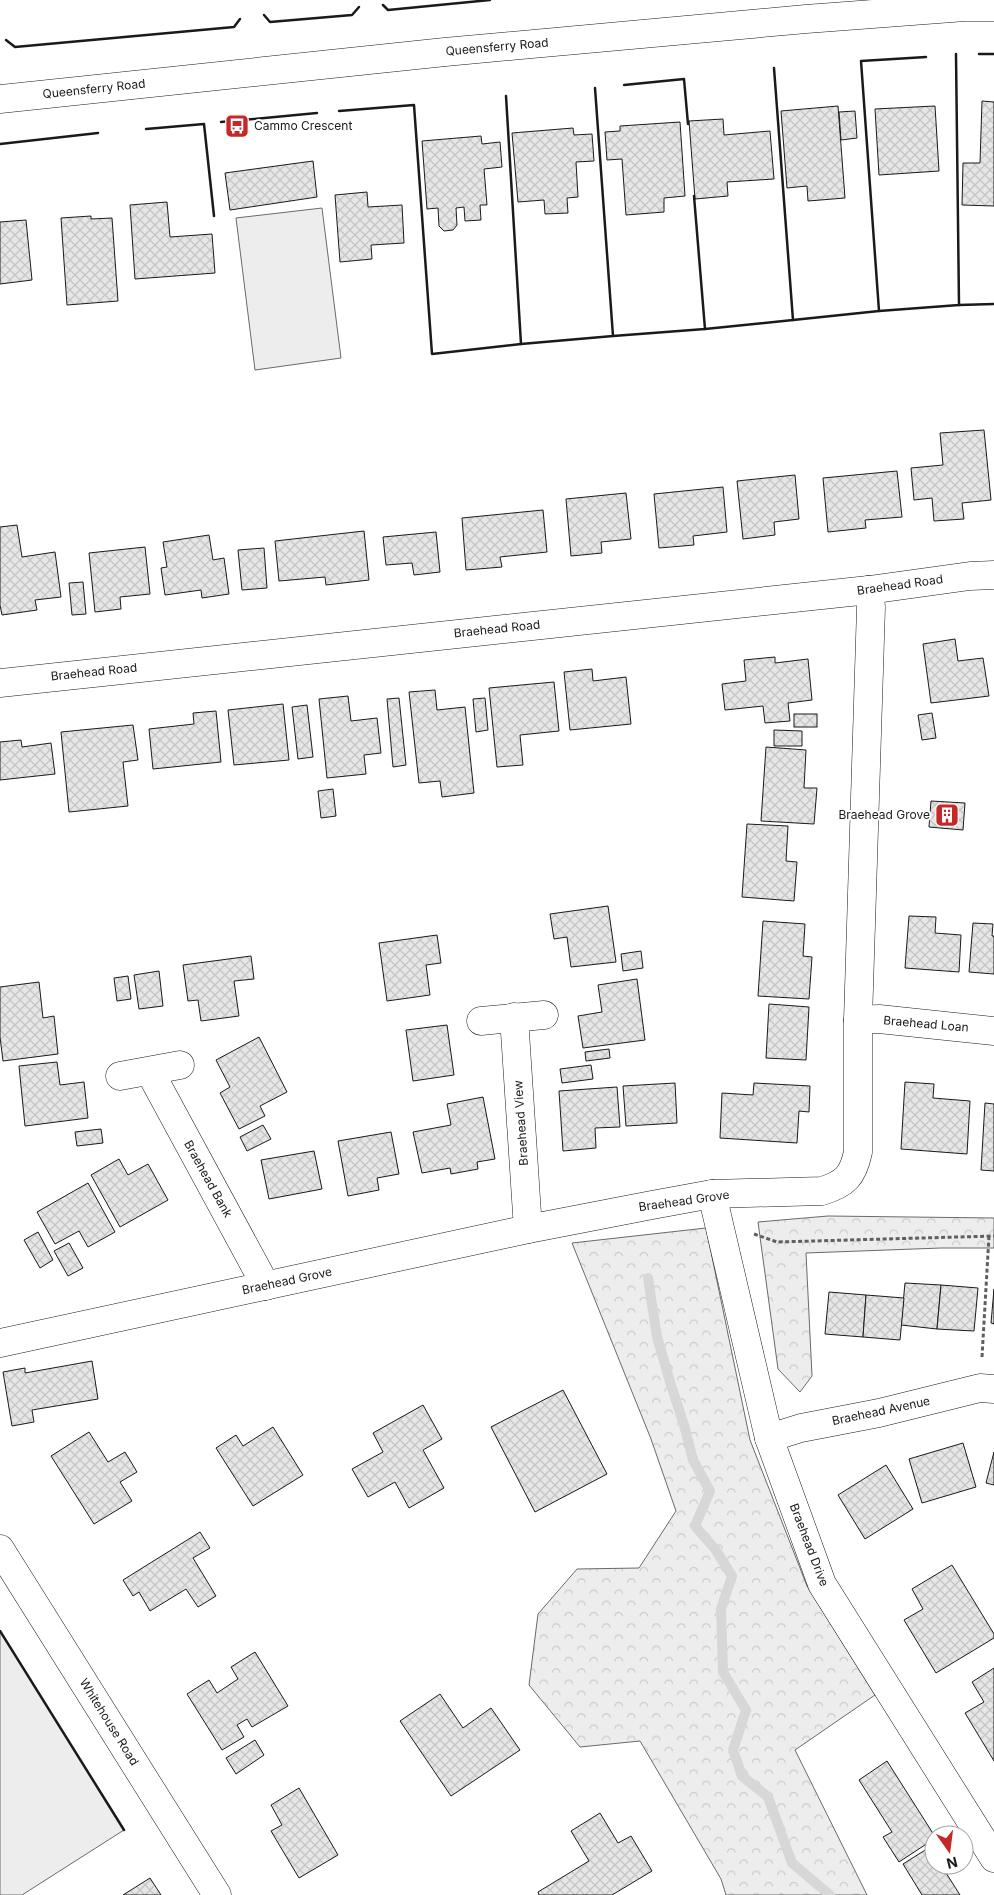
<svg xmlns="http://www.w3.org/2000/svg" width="994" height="1895" font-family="Inter,sans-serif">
	<defs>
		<pattern id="forest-crowns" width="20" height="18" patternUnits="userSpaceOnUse" patternTransform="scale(1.25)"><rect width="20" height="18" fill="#ededed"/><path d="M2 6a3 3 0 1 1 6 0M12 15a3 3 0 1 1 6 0" fill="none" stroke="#cbcbcb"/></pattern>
		<pattern id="building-cross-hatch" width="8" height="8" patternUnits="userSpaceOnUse" patternTransform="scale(1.25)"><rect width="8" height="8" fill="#e6e6e6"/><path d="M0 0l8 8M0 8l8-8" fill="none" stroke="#c5c5c5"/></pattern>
	</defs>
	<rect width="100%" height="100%" fill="#fff"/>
	<g fill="#ededed" stroke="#6a6a6a">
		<polygon points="322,208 341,358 255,370 236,218"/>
		<polygon points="0,1631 124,1830 22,1895 0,1895"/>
	</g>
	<g fill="url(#forest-crowns)" stroke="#6a6a6a">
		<polygon points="828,1216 994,1218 994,1248 941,1248 806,1253 812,1376 800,1392 778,1369 758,1222"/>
		<polygon points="706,1228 750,1440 807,1586 875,1695 795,1750 867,1895 726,1895 721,1879 640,1741 580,1747 529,1685 538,1614 577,1569 639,1568 676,1511 651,1439 572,1243"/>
	</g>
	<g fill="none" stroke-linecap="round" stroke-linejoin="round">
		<polyline stroke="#d7d7d7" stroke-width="10" points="648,1278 657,1337 671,1385 684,1425 693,1460 710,1491 695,1526 715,1549 732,1576 721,1609 723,1672 746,1710 733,1750 742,1776 768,1797 792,1863 830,1895"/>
	</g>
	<g fill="url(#building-cross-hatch)" stroke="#1a1a1a">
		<polygon points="982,101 994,102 994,206 962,205 963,163 980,163"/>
		<polygon points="838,106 845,198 808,201 807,186 787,188 781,111"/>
		<polygon points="935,106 939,171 879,175 875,109"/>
		<polygon points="855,111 857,138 841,140 839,112"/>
		<polygon points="723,119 724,135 770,131 774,179 727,182 728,196 695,199 689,121"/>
		<polygon points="680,122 685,196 664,198 664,212 626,215 622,159 607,160 605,132 620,131 620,126"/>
		<polygon points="573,128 574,135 592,134 594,161 576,162 578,197 567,198 568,213 545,214 544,200 518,202 512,133"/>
		<polygon points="481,136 482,144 500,142 502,167 484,169 487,205 480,205 481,220 465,221 464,207 456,208 457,225 453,230 444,231 439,226 438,208 427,209 422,141"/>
		<polygon points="313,161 317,197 230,210 225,173"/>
		<polygon points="367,192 368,207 402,205 404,243 371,245 372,259 340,262 335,195"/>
		<polygon points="167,202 170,237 212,234 215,273 135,279 130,205"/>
		<polygon points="91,216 91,219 112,218 118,301 67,305 61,218"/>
		<polygon points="26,220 32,280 0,284 0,222"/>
		<polygon points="984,430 991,500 962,503 964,519 934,521 932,498 914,500 911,468 943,465 940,433"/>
		<polygon points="897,471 902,517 865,520 866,528 828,532 823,478"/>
		<polygon points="795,475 799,519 774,522 775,535 743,539 737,481"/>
		<polygon points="723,487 727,532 693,536 694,545 659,548 654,494"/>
		<polygon points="626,493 631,539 601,542 602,553 571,556 566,499"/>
		<polygon points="543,510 547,552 500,557 502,567 466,570 462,518"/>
		<polygon points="17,525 22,557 55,552 61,597 35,600 37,610 2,615 0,605 0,527"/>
		<polygon points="364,531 369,580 326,585 325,577 279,581 275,541"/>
		<polygon points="436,532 440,572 414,575 412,563 386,565 383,537"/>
		<polygon points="209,535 213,560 224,558 229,594 202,598 201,590 165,595 161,568 167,567 163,542"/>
		<polygon points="145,547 150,594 120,597 121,609 95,612 89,553"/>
		<polygon points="264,548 267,588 242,590 238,550"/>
		<polygon points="83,582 86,614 72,615 69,583"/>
		<polygon points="955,639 958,661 983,658 989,696 931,703 923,644"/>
		<polygon points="775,657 775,663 808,659 812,700 788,703 790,721 765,723 763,706 725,710 722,684 746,681 744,660"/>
		<polygon points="592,669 593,681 626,677 631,724 570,730 564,672"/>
		<polygon points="554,682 559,731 520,735 523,765 497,767 489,688"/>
		<polygon points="435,690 437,710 465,707 474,793 442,797 440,781 419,783 409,692"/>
		<polygon points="348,696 351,721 377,718 381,753 364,755 366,774 327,778 319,699"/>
		<polygon points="399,698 406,765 393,767 387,699"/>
		<polygon points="485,698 488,730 476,732 473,699"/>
		<polygon points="283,704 289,760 234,765 228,710"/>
		<polygon points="307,705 313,757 298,759 292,707"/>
		<polygon points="216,711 221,762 153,769 149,729 194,724 193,713"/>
		<polygon points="932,713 936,738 922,740 918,715"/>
		<rect x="794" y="714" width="23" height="13"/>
		<polygon points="133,725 138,760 123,762 128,806 69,812 61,732"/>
		<polygon points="774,730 802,731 802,746 774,746"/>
		<polygon points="21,740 22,747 51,743 55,774 0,780 0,742"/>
		<polygon points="766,747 806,750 804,788 817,788 814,824 761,821"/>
		<polygon points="333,789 336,816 321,818 318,791"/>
		<polygon points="931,801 965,803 963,830 929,827"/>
		<polygon points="747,824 788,826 786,861 797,862 794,901 742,897"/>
		<polygon points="608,906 616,962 571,967 567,937 554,939 550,914"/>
		<polygon points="909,916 936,917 935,933 961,935 959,972 905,968"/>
		<polygon points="763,921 805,924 803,956 812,957 809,999 758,996"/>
		<polygon points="973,923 993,924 992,936 994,936 994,974 969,972"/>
		<polygon points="437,935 441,963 426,965 430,995 387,1001 379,943"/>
		<polygon points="641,951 643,968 623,971 621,954"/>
		<polygon points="251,956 254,979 234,981 239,1016 201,1021 198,1000 188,1001 183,965"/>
		<polygon points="159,971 163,1006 139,1009 134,975"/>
		<polygon points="128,976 131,999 117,1001 114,978"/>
		<polygon points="637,979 645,1040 583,1048 578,1016 602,1012 598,985"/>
		<polygon points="39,982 43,1018 54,1016 58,1054 3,1061 0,1037 0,987"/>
		<polygon points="769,1004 809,1007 806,1060 766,1058"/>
		<polygon points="447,1025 454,1075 413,1081 406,1030"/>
		<polygon points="259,1037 287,1092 260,1106 265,1116 239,1129 220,1093 230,1087 216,1060"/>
		<polygon points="609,1049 610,1058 586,1061 585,1052"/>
		<polygon points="57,1062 60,1085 84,1082 88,1118 25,1126 19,1066"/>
		<polygon points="591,1065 593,1079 562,1083 560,1069"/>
		<polygon points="905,1082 934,1084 933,1098 970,1101 967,1154 901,1149"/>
		<polygon points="675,1083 677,1123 626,1126 623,1086"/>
		<polygon points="754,1083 810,1086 809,1112 799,1111 797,1143 720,1138 722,1093 753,1095"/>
		<polygon points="617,1087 620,1127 595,1128 596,1148 563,1151 559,1091"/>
		<polygon points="483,1097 495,1159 477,1162 478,1169 451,1174 450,1168 422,1173 413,1132 451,1125 447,1104"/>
		<polygon points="985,1103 994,1104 994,1171 981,1170"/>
		<polygon points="263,1125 271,1139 247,1151 240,1137"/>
		<polygon points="101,1129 103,1143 77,1146 75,1132"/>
		<polygon points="391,1132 399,1174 377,1178 379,1190 348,1196 338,1141"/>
		<polygon points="314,1151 322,1189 269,1199 261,1160"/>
		<polygon points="119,1159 128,1175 148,1164 168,1200 120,1227 91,1175"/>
		<polygon points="88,1183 115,1232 88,1247 79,1231 55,1244 37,1212"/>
		<polygon points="38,1232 53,1260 40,1268 24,1240"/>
		<polygon points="69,1243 83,1268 68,1276 54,1251"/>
		<polygon points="905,1283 941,1285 937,1329 901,1325"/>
		<polygon points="941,1285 978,1288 974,1331 937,1329"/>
		<polygon points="994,1289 994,1324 991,1323"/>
		<polygon points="829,1292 866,1295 863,1337 825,1334"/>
		<polygon points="866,1295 904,1298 900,1340 863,1337"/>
		<polygon points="92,1361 98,1399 32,1410 34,1422 12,1426 3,1372 25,1368 25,1373"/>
		<polygon points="563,1390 607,1474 535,1512 491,1427"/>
		<polygon points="423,1405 442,1439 423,1450 444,1488 409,1508 395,1482 368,1497 352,1469 383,1452 373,1433"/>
		<polygon points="273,1427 303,1475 253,1506 216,1448 236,1435 243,1446"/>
		<polygon points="89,1432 108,1462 125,1452 137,1472 120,1482 132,1501 94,1524 51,1456"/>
		<polygon points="963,1443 976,1487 922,1503 909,1459"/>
		<polygon points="994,1452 994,1485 986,1483"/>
		<polygon points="886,1465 913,1509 865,1539 838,1495"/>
		<polygon points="200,1532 210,1548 193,1558 216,1596 198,1607 186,1589 150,1611 139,1592 133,1596 123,1580"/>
		<polygon points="952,1565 994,1634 994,1638 936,1673 904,1620 923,1609 912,1589"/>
		<polygon points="255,1652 288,1706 252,1727 247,1719 237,1725 244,1737 222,1750 187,1694 209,1680 217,1693 238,1679 231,1667"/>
		<polygon points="994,1668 994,1761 965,1713 984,1702 972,1682"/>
		<polygon points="440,1694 463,1728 491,1708 520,1750 451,1796 400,1721"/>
		<polygon points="255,1740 264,1755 236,1774 226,1758"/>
		<polygon points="887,1761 934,1835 934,1839 899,1862 883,1837 892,1832 859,1780"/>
		<polygon points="299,1788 338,1855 299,1878 271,1831 282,1825 271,1805"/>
		<polygon points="600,1813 618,1843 631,1836 652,1871 612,1895 539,1895 538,1892 589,1861 571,1831"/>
		<polygon points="930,1847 934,1853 934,1865 941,1865 960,1895 922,1895 903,1864"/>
		<polygon points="150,1878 161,1895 123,1895"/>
	</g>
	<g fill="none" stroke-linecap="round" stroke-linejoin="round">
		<g stroke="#1a1a1a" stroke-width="29">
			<g id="street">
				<polyline points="0,683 869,590 970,576 994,575"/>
				<polyline points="514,1017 528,1229"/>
				<polyline points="858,1020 879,1019 994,1031"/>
				<polyline points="481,1021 544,1015"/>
				<polyline points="150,1072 266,1286"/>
				<polyline points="120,1076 180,1065"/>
				<polyline points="712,1194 769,1438 822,1584 994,1858"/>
				<path d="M0 1343 528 1229 652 1205 712 1194 822 1191C845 1184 853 1176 858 1152V1020L871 607 869 590"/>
				<polyline points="769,1438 801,1428 879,1413 980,1388 994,1389"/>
			</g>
		</g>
		<g stroke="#1a1a1a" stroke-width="29">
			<polyline id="secondary" points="0,1549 217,1895"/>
		</g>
		<g stroke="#1a1a1a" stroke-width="29">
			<polyline id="primary" points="0,99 445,52 806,19 965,7 994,7"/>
		</g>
		<g stroke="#5f5f5f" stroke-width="3" stroke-dasharray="4 2.5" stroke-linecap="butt">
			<polyline points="754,1234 777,1242 994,1236"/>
			<polyline points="982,1357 989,1236"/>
		</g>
		<use href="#street" stroke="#fff" stroke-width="28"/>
		<use href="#secondary" stroke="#fff" stroke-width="28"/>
		<use href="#primary" stroke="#fff" stroke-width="28"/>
		<g stroke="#1a1a1a" stroke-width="2.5">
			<polyline points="383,5 388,10 490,0"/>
			<polyline points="264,15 270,22 352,15 359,7"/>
			<polyline points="6,40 15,47 234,27 240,19"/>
			<polyline points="979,54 994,54"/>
			<polyline points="624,85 684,79 688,124"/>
			<polyline points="506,96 521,344 613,336 595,88"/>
			<polyline points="339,111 414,105 432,354 521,344"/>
			<polyline points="221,122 317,113"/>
			<polyline points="146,129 204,124 214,216"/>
			<polyline points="0,144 98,133"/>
			<polyline points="959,305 994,304"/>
			<polyline points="879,311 959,305 956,54"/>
			<polyline points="793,320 879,311 861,61 926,57"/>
			<polyline points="705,329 793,320 774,68"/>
			<polyline points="613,336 705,329 694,196"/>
			<polyline points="0,1631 124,1830"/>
		</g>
	</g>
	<defs>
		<g id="bus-square" transform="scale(1.25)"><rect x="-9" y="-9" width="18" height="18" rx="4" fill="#c62828" stroke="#fff"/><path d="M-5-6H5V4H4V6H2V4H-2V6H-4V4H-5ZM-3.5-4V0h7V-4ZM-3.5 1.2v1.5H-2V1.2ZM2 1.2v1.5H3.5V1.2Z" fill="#fff"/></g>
		<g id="building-square" transform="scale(1.25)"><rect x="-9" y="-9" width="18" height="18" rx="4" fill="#c62828" stroke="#fff"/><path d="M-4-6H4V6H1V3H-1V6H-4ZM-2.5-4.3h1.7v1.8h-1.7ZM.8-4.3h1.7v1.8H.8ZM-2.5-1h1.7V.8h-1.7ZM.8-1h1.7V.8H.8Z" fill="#fff"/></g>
	</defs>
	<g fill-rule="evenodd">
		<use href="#bus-square" x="237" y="126"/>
		<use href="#building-square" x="947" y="815"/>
	</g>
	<g text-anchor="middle" stroke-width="4" stroke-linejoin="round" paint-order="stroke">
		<g font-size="12" fill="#1a1a1a" stroke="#fff">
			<text transform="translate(497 47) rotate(-5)" y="4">Queensferry Road</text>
			<text transform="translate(94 89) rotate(-6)" y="4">Queensferry Road</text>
			<text transform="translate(900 585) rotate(-8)" y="4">Braehead Road</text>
			<text transform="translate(497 629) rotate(-6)" y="4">Braehead Road</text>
			<text transform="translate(94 672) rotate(-6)" y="4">Braehead Road</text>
			<text transform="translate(926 1024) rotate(5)" y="4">Braehead Loan</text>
			<text transform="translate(521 1123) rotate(-94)" y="4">Braehead View</text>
			<text transform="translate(208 1179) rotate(61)" y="4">Braehead Bank</text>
			<text transform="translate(684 1201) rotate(-8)" y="4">Braehead Grove</text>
			<text transform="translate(287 1281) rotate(-12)" y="4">Braehead Grove</text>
			<text transform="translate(881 1411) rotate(-12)" y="4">Braehead Avenue</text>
			<text transform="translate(809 1545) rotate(69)" y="4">Braehead Drive</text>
			<text transform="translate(109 1722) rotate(58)" y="4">Whitehouse Road</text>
		</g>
		<g font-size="12" fill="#1a1a1a" stroke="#fff" text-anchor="start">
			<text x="254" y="130">Cammo Crescent</text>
			<text x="930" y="819" text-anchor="end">Braehead Grove</text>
		</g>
	</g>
	<g transform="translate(949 1850) rotate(166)"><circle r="24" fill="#ffffff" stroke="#a3a3a3"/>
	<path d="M0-4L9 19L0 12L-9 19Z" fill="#c62828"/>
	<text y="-8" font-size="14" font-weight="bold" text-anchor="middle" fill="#1a1a1a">N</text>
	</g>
</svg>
